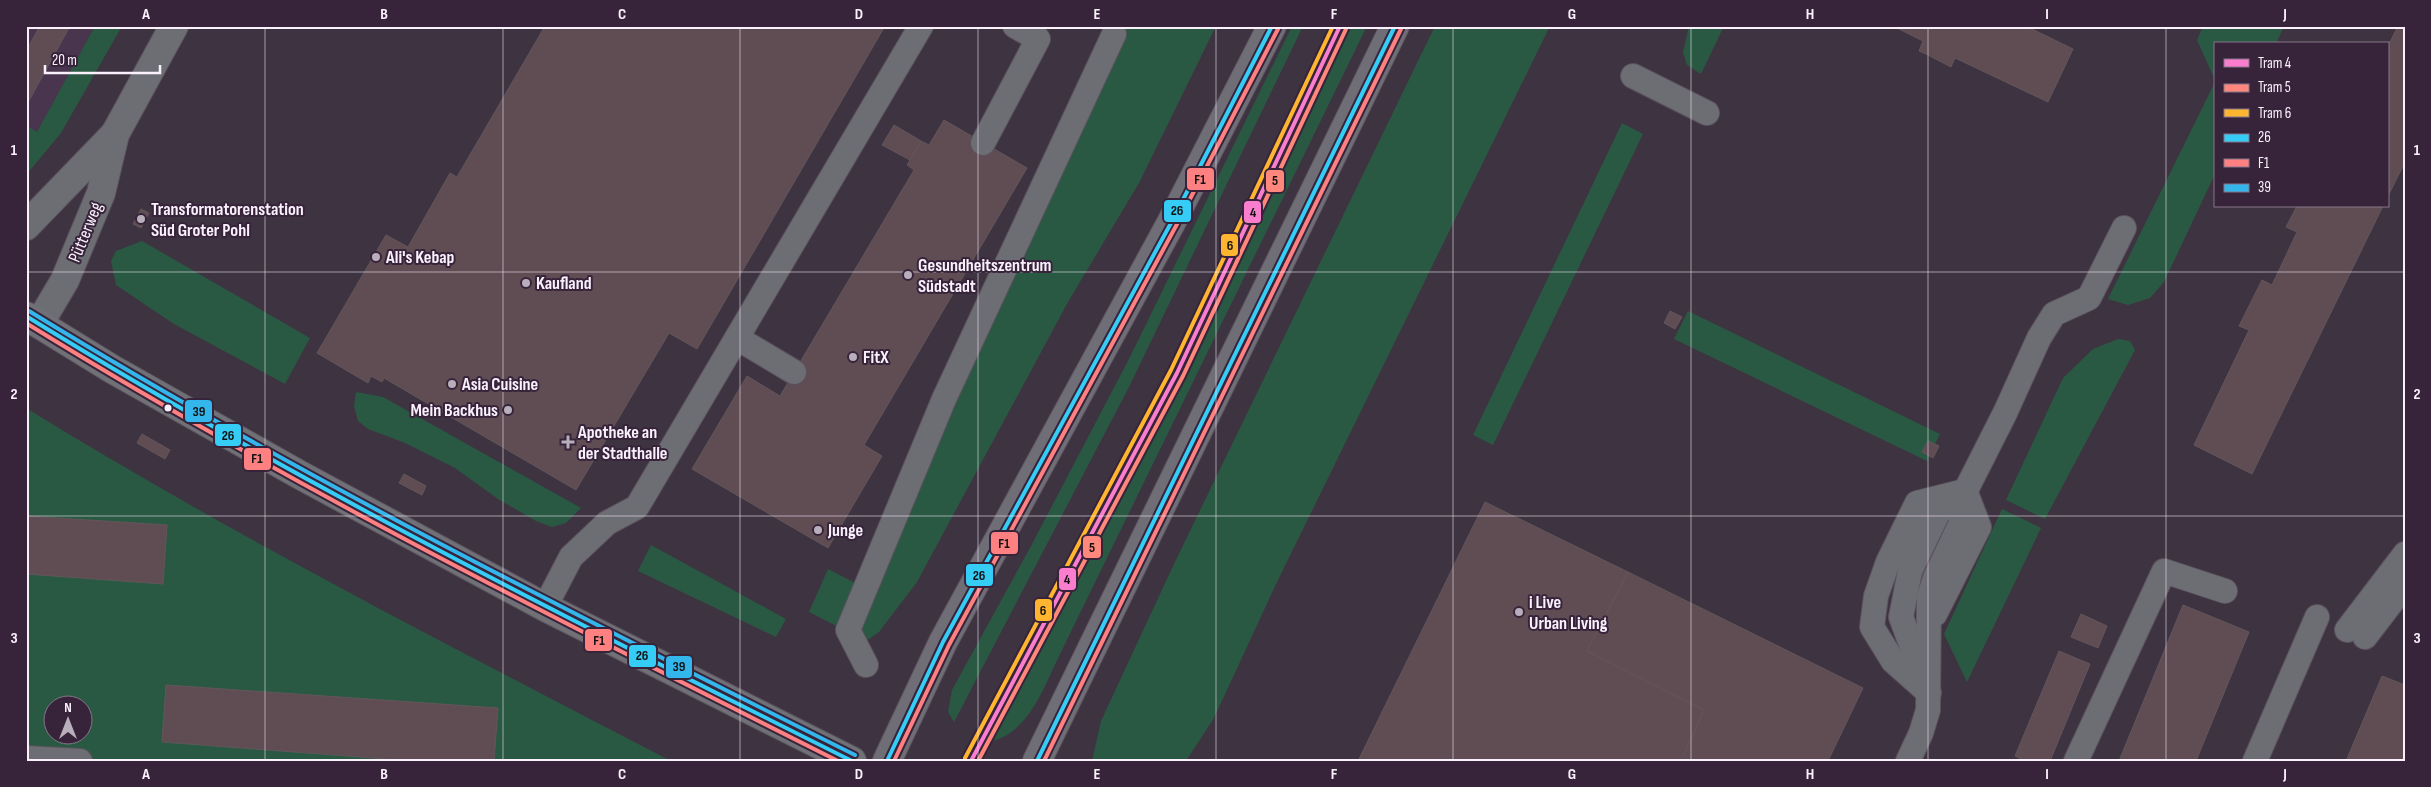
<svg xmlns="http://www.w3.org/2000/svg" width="2431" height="787" font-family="'Sofia Sans Condensed',sans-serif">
	<rect width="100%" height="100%" fill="#3e3340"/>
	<polygon fill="#4a354f" points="26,26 95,26 37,132 26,125"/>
	<g fill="#2a5943" fill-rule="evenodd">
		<polygon points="95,26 122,26 61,133 26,175 26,125 37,132"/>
		<polygon points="1118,26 1216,26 1139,183 1068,302 917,582 879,632 866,641 809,612 828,569 865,588"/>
		<polygon points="1292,26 1303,26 1129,387 954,722 948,712 952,690 1031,546 1129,359"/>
		<path d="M1347 26H1367L1061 652C1045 684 1030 732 992 741L1223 294Z"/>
		<polygon points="1435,26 1550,26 1277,582 1214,718 1186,761 1092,761 1101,721 1174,564"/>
		<polygon points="1689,26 1724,26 1701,74 1687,65 1683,52"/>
		<polygon points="2203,26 2284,26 2276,44 2215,44 2215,80 2197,40"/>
		<polygon points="2215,82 2215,174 2164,282 2150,298 2128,305 2108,299"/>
		<polygon points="1622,123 1643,134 1493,445 1473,435"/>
		<polygon points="142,241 310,338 285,384 174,324 116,285 111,261 116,251"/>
		<polygon points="1688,311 1940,434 1935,444 1928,441 1922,452 1929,456 1927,461 1674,339"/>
		<polygon points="2118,339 2130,341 2135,350 2045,519 2006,500 2063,378 2093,349"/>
		<polygon points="356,392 383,397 581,508 566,523 552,527 536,521 498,499 455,468 405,443 368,429 358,421 354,406"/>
		<path d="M26 408C235 537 454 648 671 761H26ZM52 704H82V734H52Z"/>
		<polygon points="2002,509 2041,528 1967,682 1944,634"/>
		<polygon points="651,545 786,619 776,637 638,571"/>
	</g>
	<g fill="#604d54" stroke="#62565b">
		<polygon points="40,26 70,26 26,106 26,51"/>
		<polygon points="545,26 885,26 697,349 669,333 576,490 384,378 382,382 371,376 368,383 317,353 386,235 408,247 450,173 457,177"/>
		<polygon points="1893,26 2026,26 2073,49 2048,102 1955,58 1951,67 1926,54 1919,51 1923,41"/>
		<polygon points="2393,26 2405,26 2405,162 2387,198 2387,48 2397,28"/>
		<polygon points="944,120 1027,168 864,445 882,456 828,548 692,469 747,376 780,396 914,170 907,165 910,160 921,141 929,145"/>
		<polygon points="894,125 921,141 910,160 882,145"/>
		<polygon points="2297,206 2383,206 2252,474 2194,445 2249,330 2239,326 2262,280 2272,285 2297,232 2286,227"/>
		<polygon points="141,209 149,213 141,228 133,224"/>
		<polygon points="1670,311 1682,317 1675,329 1664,323"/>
		<polygon points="142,434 170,450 165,459 137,443"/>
		<polygon points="1928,441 1939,446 1933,458 1922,452"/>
		<polygon points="404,474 426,486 422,495 399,483"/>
		<polygon points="1485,502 1628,572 1587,651 1704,710 1681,761 1358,761"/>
		<polygon points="26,516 167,525 163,584 26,574"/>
		<polygon points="1628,572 1863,688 1828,761 1681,761 1704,710 1587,651"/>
		<polygon points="2183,605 2249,632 2196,761 2119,761"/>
		<polygon points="2081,614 2107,626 2098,648 2071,637"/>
		<polygon points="2059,651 2090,664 2050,761 2025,761 2015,756"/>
		<polygon points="2382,676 2405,685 2405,761 2346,761"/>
		<polygon points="166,685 498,708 494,761 413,761 162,742"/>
	</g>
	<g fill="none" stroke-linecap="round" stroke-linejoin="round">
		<g stroke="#5b525d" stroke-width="26">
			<g id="lane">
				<polyline points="1633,76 1707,113"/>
				<polyline points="983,143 1038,39 1015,26"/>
				<polyline points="737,338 794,372"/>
				<polyline points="545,607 571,557 607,523 637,507 921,26"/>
				<polyline points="1935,614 1979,527 1966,493"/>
				<polyline points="2347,630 2405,554"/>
				<polyline points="2365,637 2405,585"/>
				<polyline points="866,665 848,630 944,399 1114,34"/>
				<polyline points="1923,677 1901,617 1910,571 1938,513 1961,495"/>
				<polyline points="1929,693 1893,661 1872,627 1876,596 1888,562 1917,503 1965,491"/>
				<polyline points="26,758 80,761"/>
				<polyline points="1908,761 1921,733 1928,710 1929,597 1935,578 1961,523 1967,488 2005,413 2039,338 2054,314 2089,298 2124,228"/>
				<polyline points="2076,761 2164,571 2225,591"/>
				<polyline points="2255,761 2317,617"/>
			</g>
		</g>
		<g stroke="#5b525d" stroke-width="30">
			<g id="street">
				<polyline points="26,226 115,134"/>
				<polyline points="39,324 65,280 101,193 115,134 174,26"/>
			</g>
		</g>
		<g stroke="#5b525d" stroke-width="30">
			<polyline id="secondary" points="26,316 112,369 300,475 545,607 852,761"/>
		</g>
		<g stroke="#5b525d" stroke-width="30">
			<g id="primary">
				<polyline points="887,761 943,642 1171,223 1272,26"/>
				<polyline points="1037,761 1395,26"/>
			</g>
		</g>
		<use href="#lane" stroke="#6d6e74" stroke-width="24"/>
		<use href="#street" stroke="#6d6e74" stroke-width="28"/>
		<use href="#secondary" stroke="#707077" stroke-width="28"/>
		<use href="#primary" stroke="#6f6e77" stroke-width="28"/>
		<g stroke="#37243b" stroke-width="8">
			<g id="bus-1">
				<path d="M26 316C292 480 572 621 852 761"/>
				<polyline points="887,761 943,642 1171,223 1272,26"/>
				<polyline points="1037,761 1395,26"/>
			</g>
		</g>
		<g stroke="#37243b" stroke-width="8">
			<g id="bus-2">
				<path d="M26 323C288 485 563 623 838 761"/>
				<polyline points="894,761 949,645 1176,226 1278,29"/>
				<polyline points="1044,761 1401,29"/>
			</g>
		</g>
		<g stroke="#37243b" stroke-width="8">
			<path id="bus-3" d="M29 311C296 475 575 615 855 755"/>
		</g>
		<use href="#bus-1" stroke="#35ccf6" stroke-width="4"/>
		<use href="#bus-2" stroke="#ff8080" stroke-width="4"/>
		<use href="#bus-3" stroke="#33b6eb" stroke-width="4"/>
		<g stroke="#37243b" stroke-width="8">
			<polyline id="tram-1" points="971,761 1177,373 1340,26"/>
		</g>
		<g stroke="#37243b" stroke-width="8">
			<polyline id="tram-2" points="978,761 1183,376 1346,29"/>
		</g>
		<g stroke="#37243b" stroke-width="8">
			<polyline id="tram-3" points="965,758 1171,370 1333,26"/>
		</g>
		<use href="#tram-1" stroke="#fa7dce" stroke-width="4"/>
		<use href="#tram-2" stroke="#ff877b" stroke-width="4"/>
		<use href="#tram-3" stroke="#ffb530" stroke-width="4"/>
	</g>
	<path fill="none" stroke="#fbf1fd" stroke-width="1" stroke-opacity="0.55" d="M265 26V761M503 26V761M740 26V761M978 26V761M1216 26V761M1453 26V761M1691 26V761M1928 26V761M2166 26V761M26 272H2405M26 516H2405"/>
	<g fill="#b9aebb" stroke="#37243b" stroke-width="2">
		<circle cx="141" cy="219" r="5"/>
		<circle cx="376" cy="257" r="5"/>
		<circle cx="908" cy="275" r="5"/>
		<circle cx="526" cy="283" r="5"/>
		<circle cx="853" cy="357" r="5"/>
		<circle cx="452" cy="384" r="5"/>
		<circle cx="508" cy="410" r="5"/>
		<path d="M565.5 434.5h5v5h5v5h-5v5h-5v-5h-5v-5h5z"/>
		<circle cx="818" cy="530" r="5"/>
		<circle cx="1519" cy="612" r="5"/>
	</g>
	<circle fill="#fbf1fd" stroke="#37243b" stroke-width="2" cx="168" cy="408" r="4.5"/>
	<g text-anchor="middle" stroke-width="4" stroke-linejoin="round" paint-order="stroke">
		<g font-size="18" font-weight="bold" fill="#fbf1fd" stroke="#37243b" text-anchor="start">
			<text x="151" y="215">Transformatorenstation<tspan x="151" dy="21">Süd Groter Pohl</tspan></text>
			<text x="386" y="263">Ali's Kebap</text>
			<text x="918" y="271">Gesundheitszentrum<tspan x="918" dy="21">Südstadt</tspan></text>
			<text x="536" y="289">Kaufland</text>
			<text x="863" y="363">FitX</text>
			<text x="462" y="390">Asia Cuisine</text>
			<text x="498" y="416" text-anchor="end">Mein Backhus</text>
			<text x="578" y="438">Apotheke an<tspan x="578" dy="21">der Stadthalle</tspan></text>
			<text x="828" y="536">Junge</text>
			<text x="1529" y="608">i Live<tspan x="1529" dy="21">Urban Living</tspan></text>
		</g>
		<g font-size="18" fill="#fbf1fd" stroke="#37243b">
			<text transform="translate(85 232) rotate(-68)" y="6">Pütterweg</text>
		</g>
	</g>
	<g stroke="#37243b" stroke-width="2">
		<rect x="1186" y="167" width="29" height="24" rx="5" fill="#ff8080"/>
		<rect x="1265" y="169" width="20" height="24" rx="5" fill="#ff877b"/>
		<rect x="1163" y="199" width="29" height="24" rx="5" fill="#35ccf6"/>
		<rect x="1243" y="200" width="19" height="24" rx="5" fill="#fa7dce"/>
		<rect x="1220" y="233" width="19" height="24" rx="5" fill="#ffb530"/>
		<rect x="184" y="399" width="29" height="24" rx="5" fill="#33b6eb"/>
		<rect x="214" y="423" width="28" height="24" rx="5" fill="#35ccf6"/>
		<rect x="243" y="447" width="29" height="24" rx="5" fill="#ff8080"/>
		<rect x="990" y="531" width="29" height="24" rx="5" fill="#ff8080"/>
		<rect x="1082" y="535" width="20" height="24" rx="5" fill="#ff877b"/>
		<rect x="965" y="563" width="29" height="24" rx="5" fill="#35ccf6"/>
		<rect x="1058" y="567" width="19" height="24" rx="5" fill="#fa7dce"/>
		<rect x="1034" y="598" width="19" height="24" rx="5" fill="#ffb530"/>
		<rect x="584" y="628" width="29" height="24" rx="5" fill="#ff8080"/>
		<rect x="628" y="644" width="29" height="24" rx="5" fill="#35ccf6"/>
		<rect x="665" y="655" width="28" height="24" rx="5" fill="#33b6eb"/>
	</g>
	<g font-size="14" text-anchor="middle" font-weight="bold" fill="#111">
		<text x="1200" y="184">F1</text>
		<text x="1275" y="185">5</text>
		<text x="1177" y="215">26</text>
		<text x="1253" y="217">4</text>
		<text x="1230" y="250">6</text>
		<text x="199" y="416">39</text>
		<text x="228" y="440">26</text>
		<text x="257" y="463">F1</text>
		<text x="1004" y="548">F1</text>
		<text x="1092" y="552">5</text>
		<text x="979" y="580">26</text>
		<text x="1067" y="584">4</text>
		<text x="1043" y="615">6</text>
		<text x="599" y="645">F1</text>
		<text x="642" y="660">26</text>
		<text x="679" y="671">39</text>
	</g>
	<rect width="2431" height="787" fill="none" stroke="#37243b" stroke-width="55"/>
	<rect x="2214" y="42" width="175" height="165" fill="#37243b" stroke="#857689"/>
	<rect x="2224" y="59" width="25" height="8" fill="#fa7dce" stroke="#857689"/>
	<text x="2258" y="68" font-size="15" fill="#fbf1fd">Tram 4</text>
	<rect x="2224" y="84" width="25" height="8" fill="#ff877b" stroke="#857689"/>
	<text x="2258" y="92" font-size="15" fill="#fbf1fd">Tram 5</text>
	<rect x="2224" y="109" width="25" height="8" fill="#ffb530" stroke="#857689"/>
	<text x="2258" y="118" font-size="15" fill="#fbf1fd">Tram 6</text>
	<rect x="2224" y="134" width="25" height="8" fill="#35ccf6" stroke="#857689"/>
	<text x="2258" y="142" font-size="15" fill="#fbf1fd">26</text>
	<rect x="2224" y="159" width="25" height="8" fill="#ff8080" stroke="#857689"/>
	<text x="2258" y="168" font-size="15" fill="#fbf1fd">F1</text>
	<rect x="2224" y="184" width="25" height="8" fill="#33b6eb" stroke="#857689"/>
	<text x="2258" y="192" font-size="15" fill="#fbf1fd">39</text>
	<g transform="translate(68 720)"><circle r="24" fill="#37243b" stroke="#857689"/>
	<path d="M0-4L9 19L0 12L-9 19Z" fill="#b9aebb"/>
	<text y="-8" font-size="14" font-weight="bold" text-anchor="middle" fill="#fbf1fd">N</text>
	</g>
	<path d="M45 65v8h115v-8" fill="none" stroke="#fbf1fd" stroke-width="2.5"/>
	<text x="52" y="65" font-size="15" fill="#fbf1fd" stroke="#37243b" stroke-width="4" paint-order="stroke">20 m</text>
	<rect x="28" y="28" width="2376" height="732" fill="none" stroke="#fbf1fd" stroke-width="2"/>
	<g font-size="16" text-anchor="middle" font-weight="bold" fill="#fbf1fd">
		<text x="146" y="19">A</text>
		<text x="384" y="19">B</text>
		<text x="622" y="19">C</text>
		<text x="859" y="19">D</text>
		<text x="1097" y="19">E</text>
		<text x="1334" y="19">F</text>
		<text x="1572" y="19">G</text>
		<text x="1810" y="19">H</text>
		<text x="2047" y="19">I</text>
		<text x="2285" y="19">J</text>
		<text x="14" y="155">1</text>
		<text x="2417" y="155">1</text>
		<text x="14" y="399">2</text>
		<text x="2417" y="399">2</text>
		<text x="14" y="643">3</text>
		<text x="2417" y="643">3</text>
		<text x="146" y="779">A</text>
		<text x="384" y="779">B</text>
		<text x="622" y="779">C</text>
		<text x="859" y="779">D</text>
		<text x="1097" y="779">E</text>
		<text x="1334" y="779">F</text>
		<text x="1572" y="779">G</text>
		<text x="1810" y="779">H</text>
		<text x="2047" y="779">I</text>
		<text x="2285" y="779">J</text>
	</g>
</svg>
